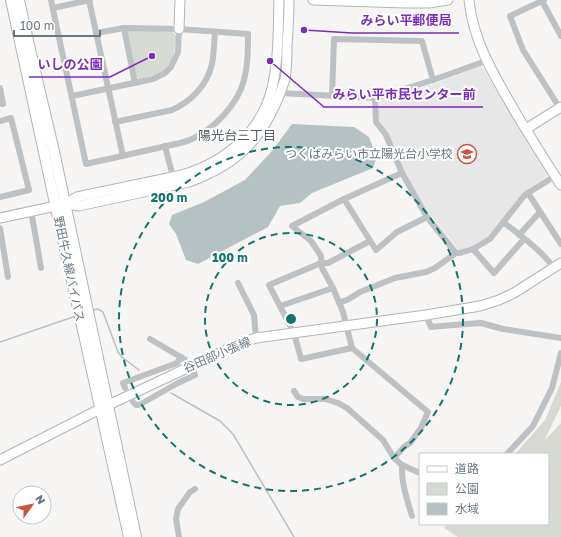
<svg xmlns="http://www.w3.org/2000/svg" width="561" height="537" font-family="'Golos Text','Noto Sans JP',sans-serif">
	<rect width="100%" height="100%" fill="#f6f5f3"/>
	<polygon fill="#e6e7e6" points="482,66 550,174 523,193 488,237 460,251 429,213 405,173 378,117 379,104 380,100 433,84"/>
	<g fill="#d6dad2">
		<path d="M129 30 173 32 176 36C174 65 168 73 139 79L136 76 126 33Z"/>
		<polygon points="561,382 561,406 544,441 561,423 561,537 458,537 444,528 448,524 548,524 548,454 515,454 545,420"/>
	</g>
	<polygon fill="#b6c1c4" points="292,124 354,127 369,137 377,157 373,168 312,193 300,203 280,206 268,227 198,264 186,260 176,234 169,224 172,215 204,202 245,180 272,151"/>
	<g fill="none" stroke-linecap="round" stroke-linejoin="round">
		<g stroke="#b6c1c4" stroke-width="1.5">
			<polyline points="93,310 98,309 103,312 118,352 122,357 139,370"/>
			<polyline points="0,342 76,316"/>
			<polyline points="171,393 220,421 233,434 294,537"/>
		</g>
		<g stroke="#b0b5b8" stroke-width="11">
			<g id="secondary">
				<polyline points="313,0 405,3 429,3 448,0"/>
				<path d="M469 0C473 43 496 78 517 115 531 138 546 162 561 185"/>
				<polyline points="179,29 180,0"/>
				<polyline points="526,129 561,107"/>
				<path d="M65 204 79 206 189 182C230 167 257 146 275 105 279 97 282 88 285 79 287 69 287 57 287 46 288 31 289 15 289 0"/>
				<path d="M0 218 65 204 77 197 182 175C225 162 261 133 272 88 279 59 278 29 279 0"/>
				<polyline points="0,460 100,409 236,345 256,338 426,315 480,306 499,300 514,293 561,263"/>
			</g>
		</g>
		<g stroke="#b1b5b8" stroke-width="12">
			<g id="primary">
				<polyline points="11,0 66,254 129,537"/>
				<path d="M19 0C30 52 43 104 55 156 83 283 110 410 136 537"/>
			</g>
		</g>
		<g stroke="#bdc1c4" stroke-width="6">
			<path d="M51 0 86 164 180 143C184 142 188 141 192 139 214 129 238 104 244 80 248 65 248 50 248 34L179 29 124 28 96 33"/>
			<polyline points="89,0 123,156"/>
			<polyline points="544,0 510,16 523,50 561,110"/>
			<polyline points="542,1 561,36"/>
			<polyline points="53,8 90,0"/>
			<polyline points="124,28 135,83"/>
			<polyline points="0,88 3,104 0,104"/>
			<polyline points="280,93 375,98 433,80 486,61"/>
			<polyline points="72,96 153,79 165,73 171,67 178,52 179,29"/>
			<polyline points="332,96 334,39 422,41 433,80"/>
			<polyline points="375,98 376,122 386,135 402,173 427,217 456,253 460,253 473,249 490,239 524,196 528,193"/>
			<polyline points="0,121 11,118 29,190 0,197"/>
			<path d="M115 122 172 110C192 101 207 85 212 64 214 54 214 43 215 33"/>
			<polyline points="165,146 173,177"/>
			<polyline points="555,176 528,193 561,244"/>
			<polyline points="344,199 376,250 397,232 427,217"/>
			<polyline points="31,211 35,233 41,268"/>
			<path d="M503 222C520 235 542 251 554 268"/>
			<polyline points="0,228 8,277"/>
			<polyline points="519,235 540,212"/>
			<polyline points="370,241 328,263 321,263 269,285 294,333 301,359 352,348 343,312 333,288 322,268 321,256 311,241 292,226 344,199 402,173"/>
			<polyline points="473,249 494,273 524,239"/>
			<polyline points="238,283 254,315 256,338"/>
			<polyline points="339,303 349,299 360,292 395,278 426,272 435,268 456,253"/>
			<polyline points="280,306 333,288"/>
			<polyline points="426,315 431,327 453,325 481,323 503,329 561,338"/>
			<polyline points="352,348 428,412 421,428 410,443 404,447 394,458"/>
			<polyline points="125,388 123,383 177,363 181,357"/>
			<path d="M294 391 298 397 303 399H325L338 403 347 408 383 440 394 458 402 465C401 483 407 499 412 516"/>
			<polyline points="133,402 136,405 139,405 178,383 195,375 192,365 184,359 150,339"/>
			<polyline points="507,454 533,426 552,388 561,353"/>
			<polyline points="402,465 420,473"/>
			<polyline points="179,537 176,519 178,509 190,492 195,489"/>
		</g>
		<use href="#secondary" stroke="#fff" stroke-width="9"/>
		<use href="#primary" stroke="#fff" stroke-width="10"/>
	</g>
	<g fill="none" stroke="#0f766e" stroke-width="2" stroke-dasharray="7 5">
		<circle cx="291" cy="319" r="86"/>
		<circle cx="291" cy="319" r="172"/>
	</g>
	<defs>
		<g id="school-ring" transform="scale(1)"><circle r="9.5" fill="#fff" stroke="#cb563d" stroke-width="1.5"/><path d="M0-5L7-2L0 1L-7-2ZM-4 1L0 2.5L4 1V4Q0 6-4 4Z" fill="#cb563d"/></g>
	</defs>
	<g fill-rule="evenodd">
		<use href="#school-ring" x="467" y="154"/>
	</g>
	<g text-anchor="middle" stroke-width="4" stroke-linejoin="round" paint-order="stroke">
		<g font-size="12" fill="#697780" stroke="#fff" text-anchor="end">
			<text x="453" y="158">つくばみらい市立陽光台小学校</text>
		</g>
		<g font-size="12" fill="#697780" stroke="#fff">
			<text transform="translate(69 269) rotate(78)" y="4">野田牛久線バイパス</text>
			<text transform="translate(217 355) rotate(-23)" y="4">谷田部小張線</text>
		</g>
		<g font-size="13" fill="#556066" stroke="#fff">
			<text x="237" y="140">陽光台三丁目</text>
		</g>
	</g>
	<circle cx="291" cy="319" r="6" fill="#0f766e" stroke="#fff" stroke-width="2"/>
	<g font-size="12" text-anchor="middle" font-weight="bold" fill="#0f766e" stroke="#fff" stroke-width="4" stroke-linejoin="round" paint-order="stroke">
		<text x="169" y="202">200 m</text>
		<text x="230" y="262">100 m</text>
	</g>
	<path fill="none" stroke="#7b2cbf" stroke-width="1.5" d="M304 30L352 33H459M152 56L110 77H29M270 61L324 107H483"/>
	<g fill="#7b2cbf" stroke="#fff" stroke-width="1.5">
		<circle cx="304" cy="30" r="4"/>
		<circle cx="152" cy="56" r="4"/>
		<circle cx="270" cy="61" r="4"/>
	</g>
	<g font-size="13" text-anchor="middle" font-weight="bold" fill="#7b2cbf" stroke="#fff" stroke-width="4" stroke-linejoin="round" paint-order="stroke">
		<text x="406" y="25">みらい平郵便局</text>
		<text x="70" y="69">いしの公園</text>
		<text x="404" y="99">みらい平市民センター前</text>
	</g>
	<rect x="419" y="453" width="130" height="72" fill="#ffffff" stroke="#c3c9cc"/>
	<rect x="427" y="466" width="20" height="6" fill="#ffffff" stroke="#c3c9cc"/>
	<text x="455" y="473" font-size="12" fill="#697780">道路</text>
	<rect x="427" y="483" width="20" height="12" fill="#d6dad2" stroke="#c3c9cc"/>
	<text x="455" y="493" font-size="12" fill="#697780">公園</text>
	<rect x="427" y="503" width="20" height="12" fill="#b6c1c4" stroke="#c3c9cc"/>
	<text x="455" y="513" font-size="12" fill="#697780">水域</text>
	<g transform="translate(32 505) rotate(57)"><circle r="19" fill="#ffffff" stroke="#c3c9cc"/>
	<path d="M0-3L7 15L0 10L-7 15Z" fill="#cb563d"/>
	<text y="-6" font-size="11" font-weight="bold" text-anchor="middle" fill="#697780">N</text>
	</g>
	<path d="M14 30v6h86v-6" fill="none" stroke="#697780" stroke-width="2"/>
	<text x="20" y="30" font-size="12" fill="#697780" stroke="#ffffff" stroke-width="3" paint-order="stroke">100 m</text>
</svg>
